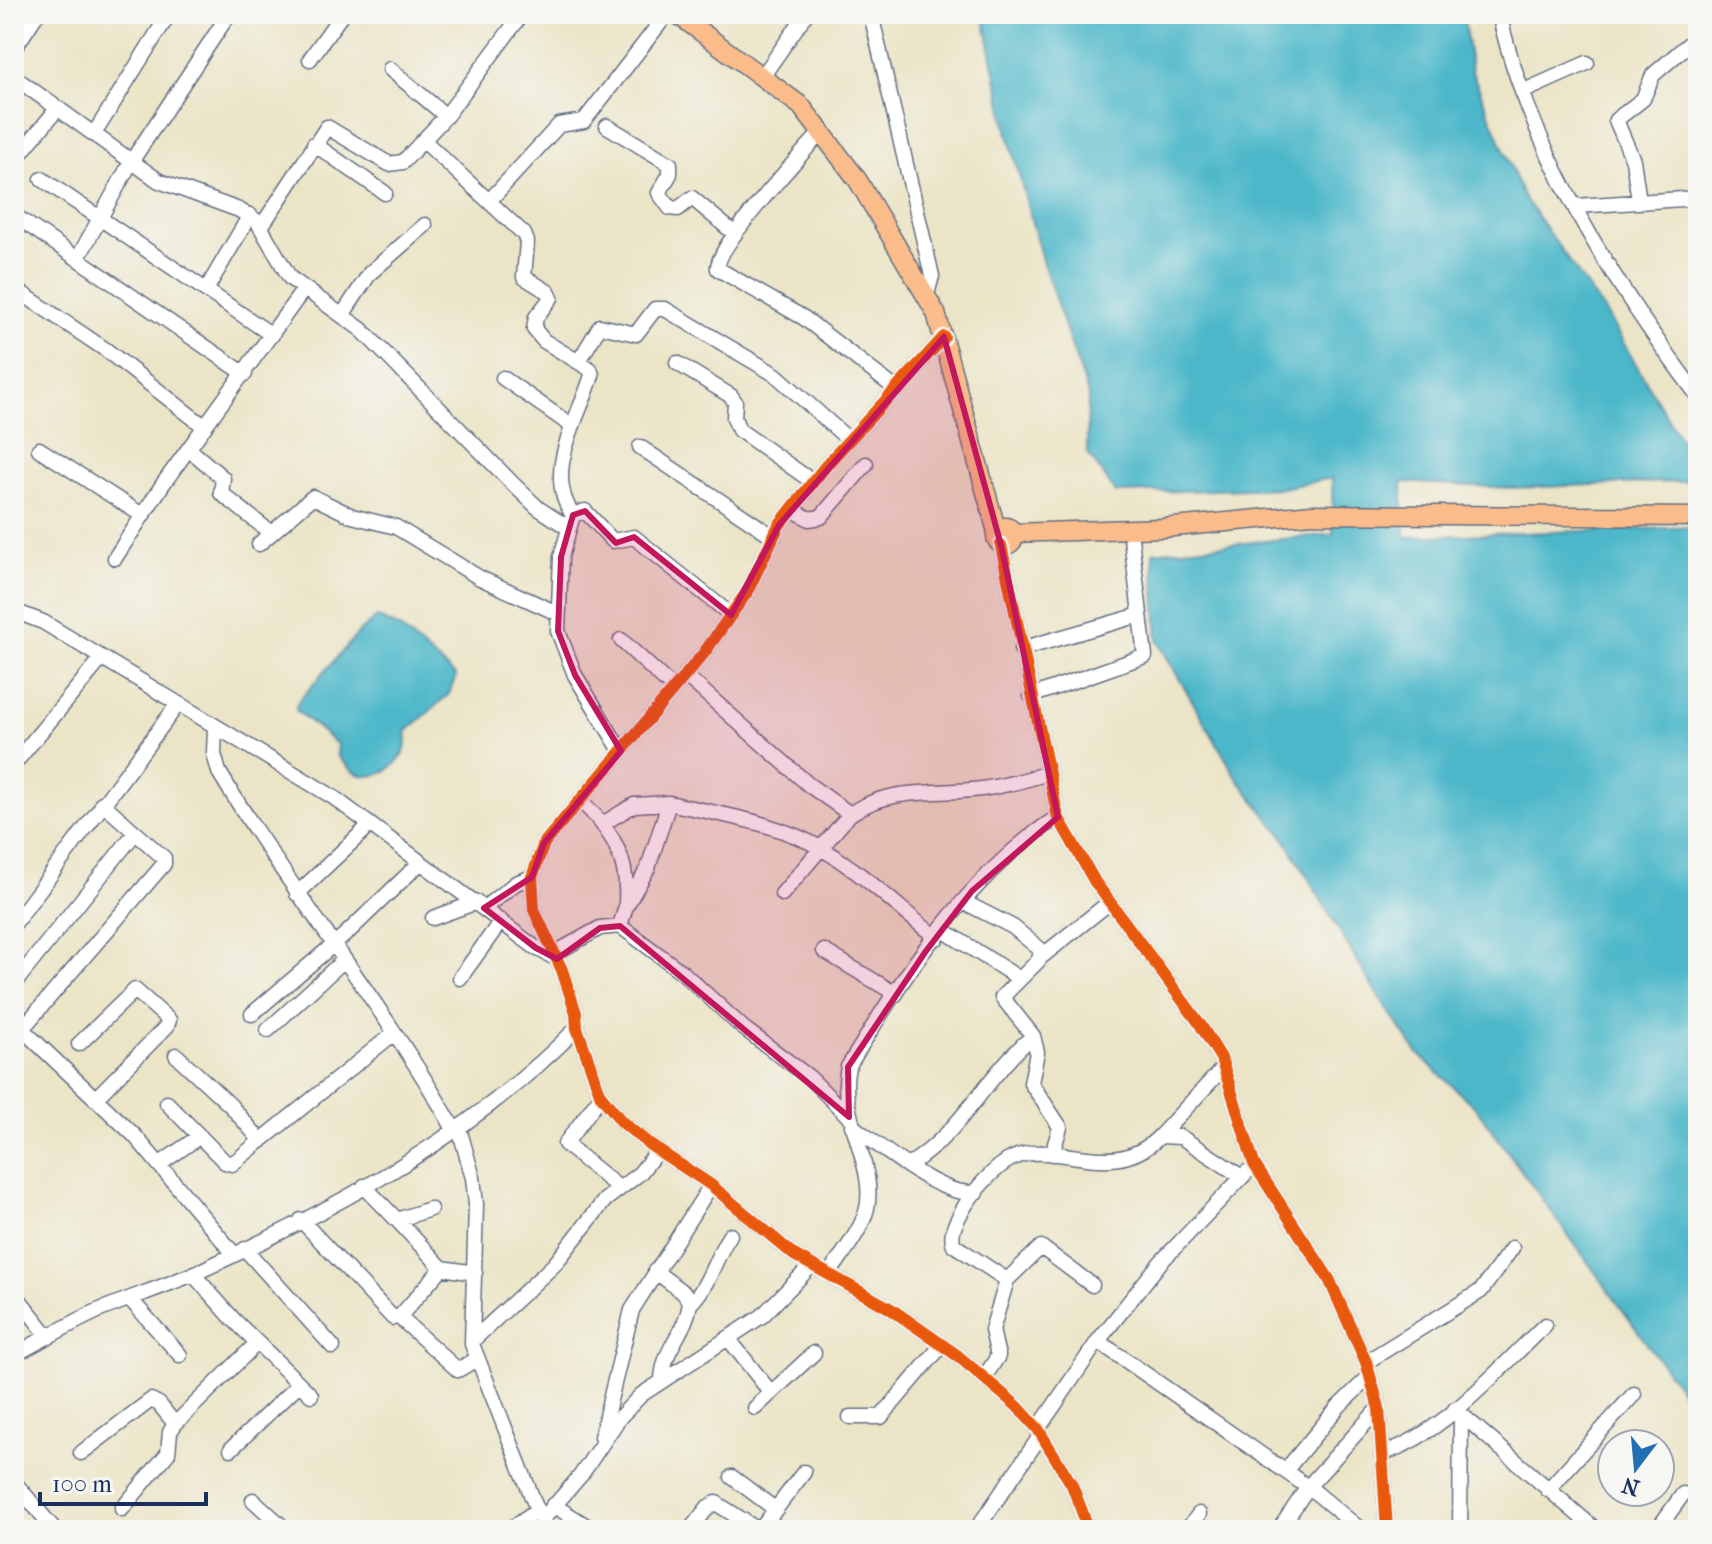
<svg xmlns="http://www.w3.org/2000/svg" width="1712" height="1544" font-family="'IM FELL French Canon',serif">
	<rect width="100%" height="100%" fill="#f6f6f2"/>
	<filter id="ink" filterUnits="userSpaceOnUse"><feTurbulence type="fractalNoise" baseFrequency=".0125" numOctaves="2"/><feDisplacementMap in="SourceGraphic" scale="16" xChannelSelector="R" yChannelSelector="G"/><feConvolveMatrix kernelMatrix="1 2 1 2 8 2 1 2 1" color-interpolation-filters="sRGB"/></filter>
	<filter id="wash" filterUnits="userSpaceOnUse"><feTurbulence type="fractalNoise" baseFrequency=".006" numOctaves="4" result="noise"/><feDisplacementMap in="SourceGraphic" scale="32" xChannelSelector="R" yChannelSelector="G"/><feGaussianBlur stdDeviation="1.8" result="paint"/><feColorMatrix in="noise" values="0 0 0 0 0 0 0 0 0 0 0 0 0 0 0 0 0 1.4 0 .05"/><feComposite in="paint" operator="in"/></filter>
	<g filter="url(#wash)">
		<rect width="100%" height="100%" fill="#ebe4c6"/>
		<path fill="#4cb7c9" stroke="#347394" stroke-width="2" d="M983,14H1463L1472,72L1523,196L1607,315L1698,470V481L1510,488L1402,482L1405,537L1698,527V1414L1476,1108L1418,1054L1372,986L1285,839L1238,780L1158,642L1153,552L1333,534L1332,478L1282,488L1116,493L1087,452L1088,394L1042,260L1008,134Z
			M377,617L401,629L456,676L449,694L406,732C413,756 380,785 356,773C349,770 342,761 337,755L338,745L296,710L297,703L362,629Z"/>
	</g>
	<g filter="url(#ink)">
		<g fill="none" stroke-linecap="round" stroke-linejoin="round">
			<g stroke="#646e82" stroke-width="17">
				<path id="minor" d="M871,14L932,276L927,294
					M1499,14C1531,152 1613,284 1698,396
					M14,49L37,14
					M310,59L342,14
					M390,69L446,116
					M14,77L159,181L239,210L257,221L290,278L362,330L511,482L538,508L567,527
					M762,77L806,14
					M1522,92L1587,63
					M607,126L670,164V174L659,193L670,208L678,209L692,198L735,234
					M823,130C805,151 714,247 718,269L804,318L896,389
					M94,134L169,14
					M424,141L524,234L527,242L524,277L548,292L551,298L536,317L534,329L544,341L590,369L592,375C579,419 542,472 573,515
					M314,144L385,193
					M14,161L58,108
					M42,179L272,335
					M490,200L559,125L584,121L667,14
					M1639,201L1633,160L1616,120L1643,99L1653,75L1698,36
					M1576,206L1698,198
					M14,215L245,374
					M261,227L327,127L389,164L403,162L446,116L522,14
					M78,258L131,162L229,14
					M14,288L106,350L205,427
					M206,290L250,215
					M343,314L370,273L425,225
					M944,337L828,463L779,525L747,592L704,653L544,843L532,877L534,910L562,970L576,1013L577,1028L601,1096L622,1122L650,1145L711,1185L794,1255L891,1309L958,1356L1017,1406L1038,1429L1072,1485L1089,1530
					M579,361L600,326L636,334L655,309H665L776,375L849,440
					M677,363L731,396L735,402L734,418L739,430L813,482
					M503,378L572,426
					M640,447L774,537
					M39,449L142,515
					M189,449L223,478L221,493L271,533
					M792,509L809,519L821,517L866,464
					M259,544L313,497L352,516L396,527L480,578L557,613
					M1001,545L1058,817L1095,882L1200,1024L1221,1058L1254,1164L1329,1279L1366,1362L1379,1408L1387,1530
					M115,558L163,484L304,289
					M14,611L43,622L333,797L536,948L557,959
					M621,640L673,688
					M1021,649L1140,615
					M685,675L809,785L850,814
					M1031,696L1145,656L1130,530
					M215,728L214,754L219,772C293,895 385,1006 455,1131
					M621,751L575,675L558,631L561,557L573,515L585,511L613,541L634,537L731,615
					M14,764L102,658
					M580,800C611,830 629,857 626,902
					M102,803L164,858V864L22,1029L135,1136L234,1254
					M604,823L634,805L669,803
					M297,894L370,825
					M782,894L850,814C890,786 936,795 982,789C1004,786 1026,780 1048,773
					M964,902L1013,927L1041,950L1039,960L1002,997L1033,1036L1037,1052L1031,1083L1060,1127L1052,1154
					M484,908L516,883L532,877
					M433,918L477,902
					M14,924L178,704
					M620,926L626,906L648,868L669,803C721,815 777,822 824,850C864,874 900,909 937,938
					M943,930L1020,979
					M824,951L896,994
					M555,953L600,928L620,926L682,972L742,1027L809,1077L849,1117
					M1041,957L1110,902
					M460,978L501,921
					M14,984L135,833
					M252,1014L347,933L421,862
					M268,1030L344,960
					M79,1044L135,990L169,1020L167,1026L95,1099
					M176,1055L230,1105L261,1141
					M601,1096L565,1144L619,1188
					M167,1103L225,1162L232,1164L393,1034
					M852,1126C881,1146 942,1199 976,1192
					M459,1128L473,1178L476,1204L472,1344L545,1530
					M1160,1136L1223,1068
					M160,1164L200,1136
					M909,1165C964,1130 986,1075 1033,1036
					M364,1186L397,1220L430,1209
					M301,1220L393,1318L401,1315L442,1268L475,1273
					M397,1220L442,1268
					M245,1249L333,1347
					M655,1271L685,1294L690,1304C685,1334 664,1347 662,1379
					M193,1274L233,1319L311,1395
					M829,1274C841,1256 858,1235 865,1215C881,1170 836,1116 848,1067C903,977 967,875 1058,817
					M1007,1280L1041,1247L1092,1285
					M14,1293L49,1337
					M130,1299L180,1355
					M690,1304C710,1285 715,1257 730,1235
					M399,1317L458,1370L477,1359
					M728,1338L771,1393
					M472,1341L554,1265L605,1200L640,1173L658,1150
					M1098,1341L1315,1492L1361,1530
					M14,1355C42,1340 71,1323 100,1310C134,1296 169,1285 202,1270C337,1208 472,1135 577,1028
					M1366,1362L1481,1291L1512,1248
					M984,1378L998,1356L992,1330L1007,1280L954,1245C949,1234 956,1222 962,1211C971,1194 995,1166 1013,1158C1055,1138 1113,1185 1160,1136L1181,1137L1242,1177
					M755,1408L814,1353
					M1455,1409L1596,1530
					M850,1417H881L942,1345
					M1038,1429L1098,1341L1160,1263L1247,1172
					M601,1437L632,1310L711,1185
					M231,1449L299,1384
					M81,1453L151,1400L159,1404L175,1424
					M1384,1453C1446,1432 1498,1369 1545,1325
					M1285,1471L1339,1406L1370,1376
					M732,1477L775,1509
					M14,1482L55,1530
					M1548,1490L1634,1394
					M253,1500L286,1530
					M553,1505L593,1530
					M122,1509L168,1453L170,1432L175,1424L257,1343
					M541,1521L581,1475L620,1417L641,1395L762,1316L812,1265
					M509,1530L537,1510
					M690,1530L708,1507L716,1503L758,1530
					M760,1530L804,1472
					M976,1530L1041,1435
					M1187,1530L1199,1514
					M1279,1530L1308,1487L1379,1408
					M1460,1530L1461,1414
					M1657,1530L1683,1494"/>
			</g>
			<g stroke="#646e82" stroke-width="21">
				<path id="major" d="M677,14L801,106L857,179L936,313L997,532
					M996 536a9 9 0 1 1 18 0a9 9 0 1 1-18 0Z
					M1013,533L1163,528L1312,514L1698,517"/>
			</g>
			<use href="#minor" stroke="#fff" stroke-width="14"/>
			<use href="#major" stroke="#fabc8b" stroke-width="18"/>
			<g stroke="#f6f6f2" stroke-width="17">
				<path id="cycleway" d="M944,337L828,463L779,525L747,592L704,653L544,843L532,877L534,910L562,970L576,1013L577,1028L601,1096L622,1122L650,1145L711,1185L794,1255L891,1309L958,1356L1017,1406L1038,1429L1072,1485L1089,1530
					M1001,545L1058,817L1095,882L1200,1024L1221,1058L1254,1164L1329,1279L1366,1362L1379,1408L1387,1530"/>
			</g>
			<use href="#cycleway" stroke="#e8590c" stroke-width="12"/>
		</g>
	</g>
	<path fill="#c2185b" fill-opacity="0.2" stroke="#c2185b" stroke-width="6" stroke-linejoin="round" d="M944,337L1001,545L1058,817L972,891L926,951L848,1067L849,1117L620,926L600,928L557,959L536,948L484,908L532,877L544,843L621,751L575,675L558,631L561,557L573,515L585,511L616,543L634,537L731,615L779,525Z"/>
	<rect width="1712" height="1544" fill="none" stroke="#f6f6f2" stroke-width="48"/>
	<g transform="translate(1636 1468) rotate(196)"><circle r="38" fill="#f6f6f2" stroke="#9ea6b7" stroke-width="2"/>
	<path d="M0-6L14 30L0 20L-14 30Z" fill="#1f6fb2"/>
	<text y="-12" font-size="22" font-weight="bold" text-anchor="middle" fill="#1b2f5e">N</text>
	</g>
	<path d="M40 1492v12h166v-12" fill="none" stroke="#1b2f5e" stroke-width="4"/>
	<text x="52" y="1492" font-size="24" fill="#1b2f5e" stroke="#f6f6f2" stroke-width="6" paint-order="stroke">100 m</text>
</svg>
